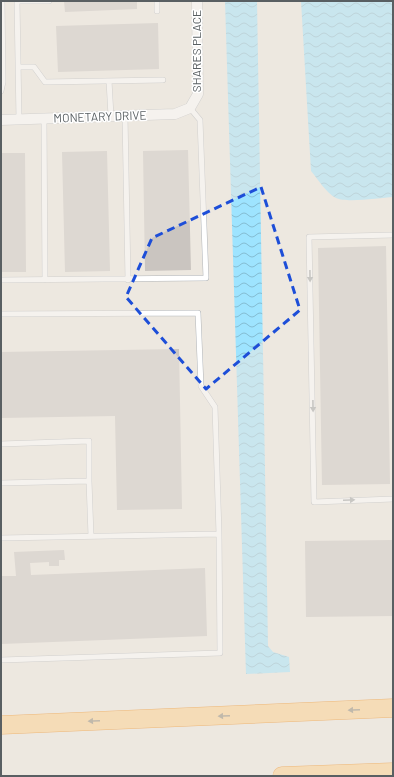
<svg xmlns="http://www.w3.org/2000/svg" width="394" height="777" font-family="Barlow,sans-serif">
	<defs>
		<pattern id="water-waves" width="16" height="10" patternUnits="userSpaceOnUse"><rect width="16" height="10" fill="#9ee4ff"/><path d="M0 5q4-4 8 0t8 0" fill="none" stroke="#84bcd2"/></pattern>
	</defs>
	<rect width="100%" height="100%" fill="#ede8e0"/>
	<path fill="url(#water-waves)" d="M225,1H257L268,646L273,652L289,657L290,672L246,674Z
		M301,1H393V197C381,198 346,203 336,198C326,193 318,179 311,171Z"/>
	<path fill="#cac5c0" d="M64,1H137V9L65,12Z
		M158,23L159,69L58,72L56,26Z
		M188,150L191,270L145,271L143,151Z
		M107,151L110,271L65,272L62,152Z
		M1,153H25L26,272H1Z
		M386,246L390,484L322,485L318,248Z
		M179,349L182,509L117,510L115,416L1,418V352Z
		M393,540V616L306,617L305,541Z
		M64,550L65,560H59V566H49V562L30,563L31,575L205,568L207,636L1,644V576H16L14,552Z"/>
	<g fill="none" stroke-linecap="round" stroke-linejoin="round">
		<g stroke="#b1b5b9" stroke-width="6">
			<path id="lane" d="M17,1L19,120
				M17,1H49
				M157,1V11
				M18,67H34L45,82L163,80
				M109,81L111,116
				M1,91L3,82L2,1
				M125,116L128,280
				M44,119L45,280
				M393,235L309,237L314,502L393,499
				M1,280L206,278L200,120L190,108
				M1,314L198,313L201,386L215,407L219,534
				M1,444L89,441V481
				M1,483L89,481L91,536
				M1,538L219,534L220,653L1,660"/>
		</g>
		<g stroke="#b1b5b9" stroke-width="11">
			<path id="street" d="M1,120L175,114L190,108L198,94L197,1"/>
		</g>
		<g stroke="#ed7f00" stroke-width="19">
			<path id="highway" d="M1,725L393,708
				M282,776L393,772"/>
		</g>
		<use href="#lane" stroke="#fff" stroke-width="5"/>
		<use href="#street" stroke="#fff" stroke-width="10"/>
		<use href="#highway" stroke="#ffce85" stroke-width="18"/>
	</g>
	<defs><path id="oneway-solid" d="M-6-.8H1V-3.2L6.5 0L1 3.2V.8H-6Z"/></defs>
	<g fill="#9b9fa1">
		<use href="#oneway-solid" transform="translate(310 276) rotate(89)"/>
		<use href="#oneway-solid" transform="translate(313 406) rotate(89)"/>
		<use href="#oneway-solid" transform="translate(349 500) rotate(-2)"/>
	</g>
	<g fill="#8b806c">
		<use href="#oneway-solid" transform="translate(354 710) rotate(177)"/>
		<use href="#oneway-solid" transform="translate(224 716) rotate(177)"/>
		<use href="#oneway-solid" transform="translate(94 721) rotate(177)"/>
	</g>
	<path d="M0 0H394V777H0ZM261,187L300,310L206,389L126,297L152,238Z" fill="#ede8e0" fill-opacity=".55" fill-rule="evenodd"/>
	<path fill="none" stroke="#1d4ed8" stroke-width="3" stroke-dasharray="8 5" stroke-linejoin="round" d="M261,187L300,310L206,389L126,297L152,238Z"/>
	<g text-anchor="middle" stroke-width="3" stroke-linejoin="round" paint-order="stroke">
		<g font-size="12" fill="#595f62" stroke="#fff">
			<text transform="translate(197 51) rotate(-90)" y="4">SHARES PLACE</text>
			<text transform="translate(100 117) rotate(-2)" y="4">MONETARY DRIVE</text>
		</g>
	</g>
	<rect width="394" height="777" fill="none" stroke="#595f62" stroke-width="4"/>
</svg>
